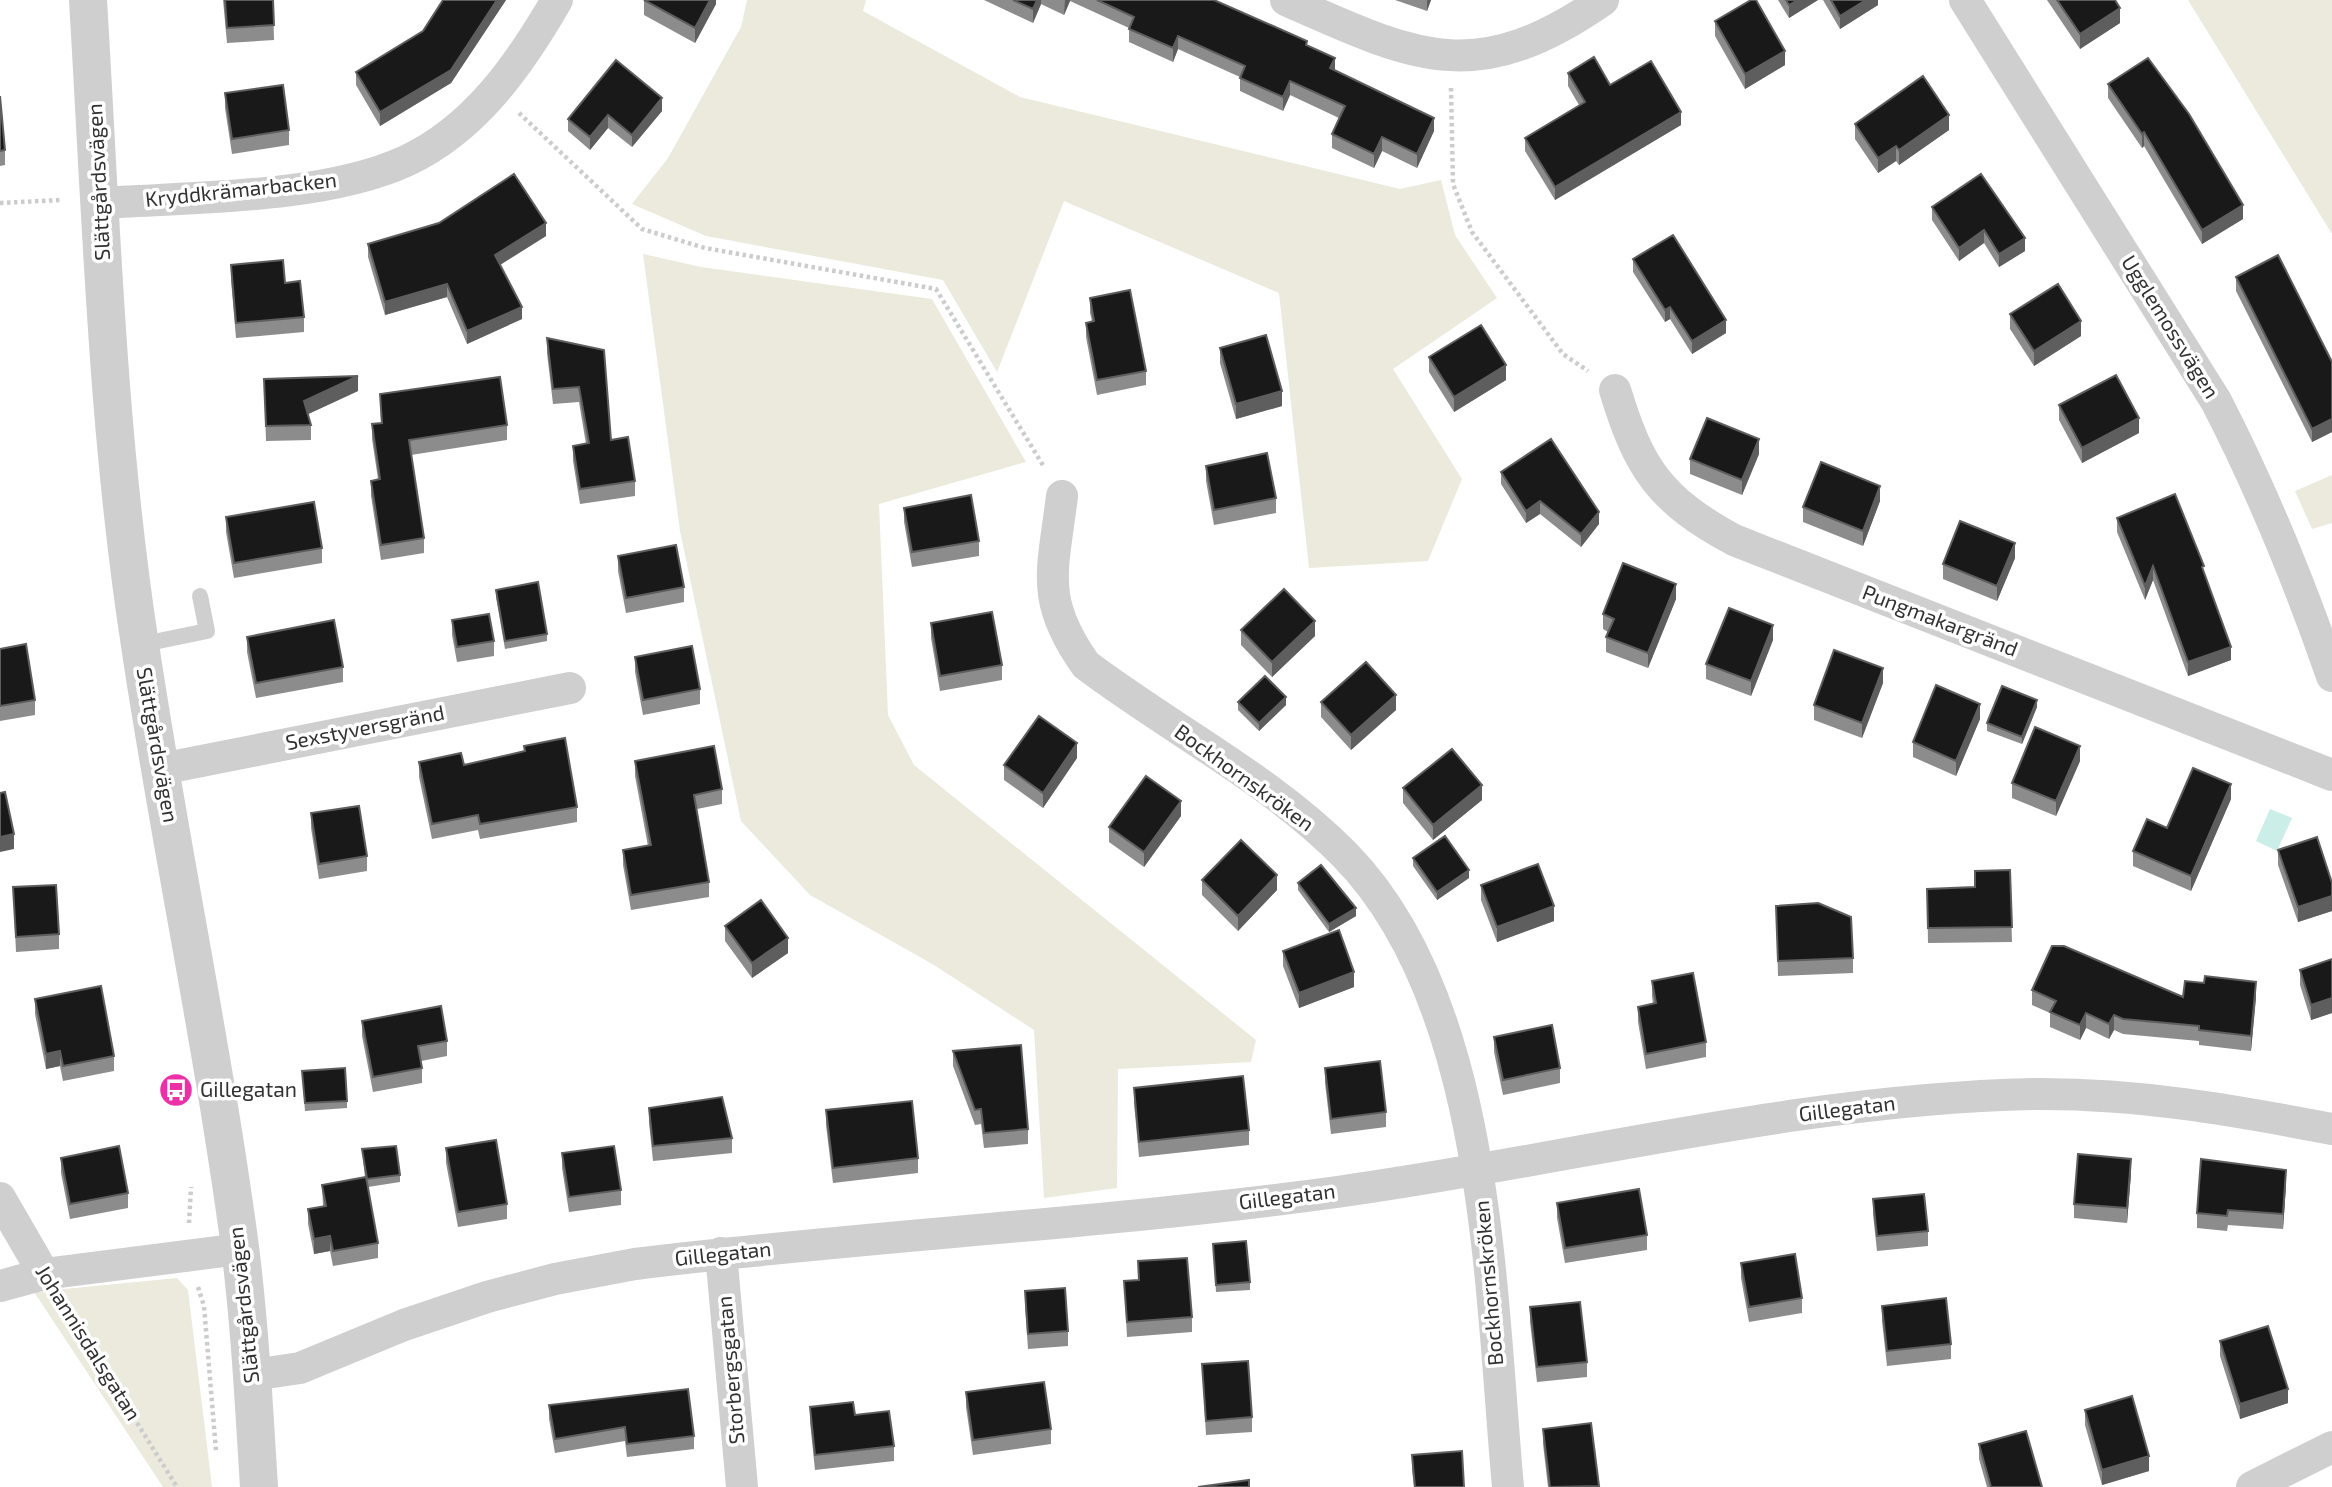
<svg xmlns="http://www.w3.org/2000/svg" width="2332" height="1487" font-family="'Exo 2',sans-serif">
	<rect width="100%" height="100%" fill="#fff"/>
	<path fill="#ebeadd" d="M747,0H866L863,11L1020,97L1400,189L1441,180L1455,235L1497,298L1393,369L1462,479L1428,561L1309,568L1279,293L1064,201L997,372L943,280L706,236L632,204L668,158L741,27Z
		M2188,0H2332V234Z
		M643,254L701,267L932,299L1026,462L879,504L888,715L914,765L1256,1040L1251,1062L1118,1069L1117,1188L1044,1198L1034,1030L934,965L810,895L741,821L680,531Z
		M2332,475V523L2312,529L2295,491Z
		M177,1278L188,1290L212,1487H163L34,1292Z"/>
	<path fill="#cceee8" d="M2270,809L2292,818L2277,851L2256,841Z"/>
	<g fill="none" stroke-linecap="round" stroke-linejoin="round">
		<path stroke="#ccc" stroke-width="4.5" stroke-dasharray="3.5 3.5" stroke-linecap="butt" d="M1451,88L1453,184L1472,232L1563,354L1588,371
			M519,113L642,229L705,248L936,289L1044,467
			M0,203L61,200
			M189,1223L191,1187
			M198,1287L204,1306L216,1451
			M63,1304L177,1487"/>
		<path stroke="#cfcfcf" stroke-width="16" d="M139,645L207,631L200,596"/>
		<path stroke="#cfcfcf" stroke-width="32" d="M1286,0C1415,57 1475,89 1603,0
			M1965,0L2216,401C2262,490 2299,581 2332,676
			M100,203C192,197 323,199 406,161C475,129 520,64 557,0
			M1615,390C1639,469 1660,500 1734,540L2332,775
			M1062,496C1053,571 1039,599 1086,665C1171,729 1270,779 1345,855C1490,1003 1490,1292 1508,1487
			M161,769L570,688
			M0,1198L44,1274
			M721,1253L742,1487
			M0,1286L44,1274L240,1249
			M253,1375L300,1368L404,1325L487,1297L555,1279L635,1264C869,1235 1104,1224 1337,1192C1569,1160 1799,1099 2034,1094C2136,1093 2233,1110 2332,1129
			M2252,1487L2332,1447"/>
		<path stroke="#cfcfcf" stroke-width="38" d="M88,0C101,215 107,432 140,645C170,846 213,1045 240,1247C250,1327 254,1407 259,1487"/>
	</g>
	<path fill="#8c8c8c" d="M223,0H273L274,40L227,43Z
		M443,0H506L451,83L380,126L356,85V72L423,31Z
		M644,0H716V4L695,43L644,15Z
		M984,0H1214L1307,46L1335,70L1434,131L1417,168L1382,151L1374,168L1332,148V134L1339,118L1290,95L1283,111L1240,91V77L1178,49L1173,62L1129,42V28L1070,1L1064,15L1041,4L1033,23Z
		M1395,0H1431L1427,11Z
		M1778,0H1818L1789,18Z
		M1823,0H1878V5L1840,29Z
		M2047,0H2115L2120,23L2080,49Z
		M1715,21L1785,65L1745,89L1715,36Z
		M1568,73L1610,85L1681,125L1555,200L1525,151V138L1579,105L1568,86Z
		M2108,84L2243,219L2202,244L2144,146L2142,148L2108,98Z
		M225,93L289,130V145L232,154L225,108Z
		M0,96L5,150V165L0,166Z
		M662,111L632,147L608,128L590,150L568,131V119Z
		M1855,124L1949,130L1899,165L1896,161L1878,173L1855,139Z
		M1932,207L2025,238V251L1999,267L1984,243L1959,261L1932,220Z
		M546,236L500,265L522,319L467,344L447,297L385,315L368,257V244Z
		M1633,259L1726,333L1692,354L1670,319L1665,322L1633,272Z
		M231,265L285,283L304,317V332L236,338L231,280Z
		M2236,277L2332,362V432L2312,442L2236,291Z
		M1090,298L1146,371V385L1097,395L1086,337V323L1092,321L1090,313Z
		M2010,314L2081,336L2034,366L2010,329Z
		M547,338L604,350L611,440L635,481V496L580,504L573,461V446L586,444L579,402L553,404L547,353Z
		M1220,348L1282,406L1236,419L1220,363Z
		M1429,357L1506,380L1454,412L1429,372Z
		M264,379L358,391L308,414L311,425V440L266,441Z
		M380,394L507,425V440L411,455L424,538V553L381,560L371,496V481L378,479L372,439V424L381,423Z
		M2059,405L2139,433L2082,463L2059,420Z
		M1759,454L1742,495L1690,474V459Z
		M1206,466L1276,498V513L1214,525L1206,481Z
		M1501,472L1599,524L1581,547L1540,514L1526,523L1501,484Z
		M1880,501L1863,546L1803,522V507Z
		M904,508L979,541V556L912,567L904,522Z
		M226,517L322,548V563L234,578L226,532Z
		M2117,518L2204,575L2231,660L2188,676L2153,580L2145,600L2117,532Z
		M618,556L684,587V602L626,613L618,571Z
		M2015,558L1997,601L1943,579V564Z
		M496,590L547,634V641L505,649L496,597Z
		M1676,599L1648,668L1606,652V637L1608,632L1603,629V614Z
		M452,620L494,641V656L457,662L452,635Z
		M931,623L1002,665V680L940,691L931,638Z
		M1241,630L1315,636L1272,677L1241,645Z
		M247,637L343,667V682L256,698L247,652Z
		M1773,640L1751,696L1706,679V664Z
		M0,649L35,700V715L0,721Z
		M635,657L700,689V704L643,715L635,672Z
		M1883,683L1862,738L1814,720V705Z
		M1238,702L1286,705L1259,731L1238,710Z
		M1321,702L1396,710L1351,750L1321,717Z
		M2037,707L2022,744L1987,731V723Z
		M1980,719L1956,776L1913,757V742Z
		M524,746L577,807V822L480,839L478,830L432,839L419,777V762L464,765L524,751Z
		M1077,758L1043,808L1004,780V765Z
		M635,761L722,789V804L697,809L709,882V897L631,910L623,865V850L648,846L635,776Z
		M2080,761L2056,816L2012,798V783Z
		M1403,788L1482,800L1433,840L1403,803Z
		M2231,799L2191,891L2133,866V851L2167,828Z
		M311,813L367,856V871L319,879L311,828Z
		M1181,816L1144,867L1109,842V827Z
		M2278,850L2332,883V911L2298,922L2278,865Z
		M1413,858L1469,878L1437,900L1413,866Z
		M2010,870L2012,942L1928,943L1927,889L1975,887V871Z
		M1202,880L1277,890L1238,931L1202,895Z
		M1298,883L1356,916L1329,932L1298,890Z
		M1481,885L1554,921L1497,942L1481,900Z
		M13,887L59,934V949L16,952Z
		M1776,906L1853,958V973L1778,976Z
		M725,926L788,953L752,978L725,941Z
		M1283,951L1354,987L1299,1008L1283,966Z
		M2332,959V1013L2311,1020L2300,985V970Z
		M1652,981L1706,1042V1057L1646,1069L1638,1022V1007L1653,1004L1652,996Z
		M2032,990L2183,997H2256L2251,1051L2199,1045V1041L2123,1034L2114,1030L2109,1039L2086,1028L2080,1040L2050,1027V1013L2032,1005Z
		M35,999L114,1056V1071L63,1081L60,1066L46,1069L35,1014Z
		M362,1021L447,1041V1056L421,1061L422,1068V1083L373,1092L362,1036Z
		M1494,1037L1560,1068V1083L1503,1095L1494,1052Z
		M953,1051L1028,1129V1144L984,1148L981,1124L975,1125L953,1066Z
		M1325,1068L1386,1112V1127L1331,1134L1325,1083Z
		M302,1071L347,1101V1108L305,1111Z
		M1134,1088L1249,1130V1145L1139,1157L1134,1103Z
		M649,1108L732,1138V1153L653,1161L649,1123Z
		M826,1110L918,1158V1173L833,1183L826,1125Z
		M446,1148L507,1204V1219L458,1227L446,1163Z
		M362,1149L400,1175V1182L368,1187L378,1243V1258L333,1266L330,1251L314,1254L308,1224V1209L323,1206L322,1185L365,1178Z
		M562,1153L621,1190V1205L569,1212L562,1168Z
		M61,1158L128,1193V1208L70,1219L61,1173Z
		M2131,1174L2127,1223L2074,1218V1204Z
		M2286,1185L2283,1229L2228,1225L2227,1231L2197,1228V1213Z
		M1873,1199L1928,1231V1246L1877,1251L1873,1214Z
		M1557,1203L1647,1235V1250L1565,1263L1557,1218Z
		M1213,1244L1250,1282V1290L1216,1292Z
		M1138,1261L1192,1317V1332L1127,1337L1124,1281L1138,1280Z
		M1741,1263L1802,1298V1313L1749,1322L1741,1278Z
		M1025,1291L1068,1331V1346L1028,1349L1025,1306Z
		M1882,1306L1951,1344V1359L1887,1366L1882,1321Z
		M1530,1307L1587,1362V1377L1537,1382L1530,1322Z
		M2220,1341L2288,1403L2240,1419L2220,1356Z
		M1202,1364L1252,1417V1432L1206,1435Z
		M966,1392L1051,1429V1444L973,1455L966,1407Z
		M549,1405L694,1436V1449L627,1457L625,1441L555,1453L549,1419Z
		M810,1407L855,1415L894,1446V1461L815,1470L810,1422Z
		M2085,1410L2149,1471L2102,1485L2085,1425Z
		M1591,1423L1599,1487H1548L1543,1444V1429Z
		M1979,1444L2042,1487H1987L1979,1459Z
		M1412,1455L1464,1487H1414L1412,1470Z"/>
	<path fill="#5e5e5e" d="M497,0H506L451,83L380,126V112Z
		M710,0H716V4L695,43V28Z
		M1037,0H1041V4L1033,23V9Z
		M1065,0H1070V1L1064,15Z
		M1427,0H1431L1427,11Z
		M1798,0H1818L1789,18V5Z
		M1866,0H1878V5L1840,29V16Z
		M2120,8V23L2080,49V34Z
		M1178,36V49L1173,62V48Z
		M1785,51V65L1745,89V74Z
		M1335,58V72L1330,68Z
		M1290,81V95L1283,111V97Z
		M662,98V111L632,147V135Z
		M1681,112V125L1555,200V187Z
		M608,115V128L590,150V137Z
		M1949,115V130L1899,165V150Z
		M1434,118V131L1417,168V154Z
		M2144,132V146L2142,148V134Z
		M1382,137V151L1374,168V154Z
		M1896,146V161L1878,173V158Z
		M2243,205V219L2202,244V230Z
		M546,223V236L495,268V255Z
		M1984,230V243L1959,261V248Z
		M2025,238V251L1999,267V254Z
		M447,284V297L385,315V302Z
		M522,307V319L467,344V331Z
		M1670,307V319L1665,322V310Z
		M1726,320V333L1692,354V341Z
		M2081,321V336L2034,366V351Z
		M1506,365V380L1454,412V397Z
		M358,376V391L304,416V401Z
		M1282,391V406L1236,419V404Z
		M2139,418V433L2082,463V448Z
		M2332,419V432L2312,442V429Z
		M1759,439V454L1742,495V480Z
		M1880,486V501L1863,546V531Z
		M1540,501V514L1526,523V511Z
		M1599,512V524L1581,547V534Z
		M2015,543V558L1997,601V586Z
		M2153,566V580L2145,600V586Z
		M1676,584V599L1648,668V653Z
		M1315,621V636L1272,677V662Z
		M1773,625V640L1751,696V681Z
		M2231,647V660L2188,676V662Z
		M1883,668V683L1862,738V723Z
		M1396,695V710L1351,750V735Z
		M1286,697V705L1259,731V723Z
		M2037,700V707L2022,744V737Z
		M1980,704V719L1956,776V761Z
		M1077,743V758L1043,808V793Z
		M2080,746V761L2056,816V801Z
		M2231,784V799L2191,891V876Z
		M1482,785V800L1433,840V825Z
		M1181,801V816L1144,867V852Z
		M14,834V849L0,852V837Z
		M1469,870V878L1437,900V892Z
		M1277,875V890L1238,931V916Z
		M2332,896V911L2298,922V907Z
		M1554,906V921L1497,942V927Z
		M1356,908V916L1329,932V924Z
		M788,938V953L752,978V963Z
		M1354,972V987L1299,1008V993Z
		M2256,982V997L2251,1051V1036Z
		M2332,998V1013L2311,1020V1005Z
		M2086,1013V1028L2080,1040V1025Z
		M2114,1015V1030L2109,1039V1024Z
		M60,1051V1066L46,1069V1054Z
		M2131,1159V1174L2127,1223V1208Z
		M2286,1170V1185L2283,1229V1214Z
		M330,1236V1251L314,1254V1239Z
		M2288,1389V1403L2240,1419V1404Z
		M2149,1456V1471L2102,1485V1470Z"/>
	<path fill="#191919" stroke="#5e5e5e" stroke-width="2" d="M225,0H273L274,25L227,28Z
		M443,0H497L451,70L380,112L356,72L423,31Z
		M644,0H710L695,28Z
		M1013,0H1037L1033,9Z
		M1097,0H1214L1307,41L1306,45L1335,58L1330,68L1434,118L1417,154L1382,137L1374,154L1332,134L1345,106L1290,81L1283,97L1240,78L1245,66L1178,36L1173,48L1129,29L1134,17Z
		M1751,0H1756L1785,51L1745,74L1715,21Z
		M1786,0H1798L1789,5Z
		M1831,0H1866L1840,16Z
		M2057,0H2115L2120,8L2080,34Z
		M1594,57L1610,85L1651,61L1681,112L1555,187L1525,138L1585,102L1568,73Z
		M2148,58L2189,114L2243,205L2202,230L2144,132L2142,134L2108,84Z
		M616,60L662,98L632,135L608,115L590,137L568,119Z
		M1923,76L1949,115L1899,150L1896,146L1878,158L1855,124Z
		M283,85L289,130L232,139L225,93Z
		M0,96L5,150L0,151Z
		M514,174L546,223L495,255L522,307L467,331L447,284L385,302L368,244L439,223Z
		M1981,174L2025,238L1999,254L1984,230L1959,248L1932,207Z
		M1673,235L1726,320L1692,341L1670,307L1665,310L1633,259Z
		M2278,255L2332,362V419L2312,429L2236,277Z
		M283,260L285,283L300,281L304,317L236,323L231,265Z
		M2058,284L2081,321L2034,351L2010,314Z
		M1130,290L1146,371L1097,380L1086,323L1094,321L1090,298Z
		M1481,325L1506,365L1454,397L1429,357Z
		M1266,335L1282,391L1236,404L1220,348Z
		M547,338L604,350L611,440L628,437L635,481L580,489L573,446L589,443L579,387L553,389Z
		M2116,375L2139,418L2082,448L2059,405Z
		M358,376L304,401L311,425L266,426L264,379Z
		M500,377L507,425L409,440L424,538L381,545L371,481L380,479L372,424L382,423L380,394Z
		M1707,418L1759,439L1742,480L1690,459Z
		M1551,439L1599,512L1581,534L1540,501L1526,511L1501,472Z
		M1267,453L1276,498L1214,510L1206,466Z
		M1821,462L1880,486L1863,531L1803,507Z
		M2175,494L2204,566L2202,567L2231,647L2188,662L2153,566L2145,586L2117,518Z
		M971,495L979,541L912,552L904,508Z
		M314,502L322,548L234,563L226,517Z
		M1960,521L2015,543L1997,586L1943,564Z
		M676,545L684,587L626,598L618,556Z
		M1623,563L1676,584L1648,653L1606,637L1614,619L1603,614Z
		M538,582L547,634L505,641L496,590Z
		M1284,589L1315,621L1272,662L1241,630Z
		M1729,608L1773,625L1751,681L1706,664Z
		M992,612L1002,665L940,676L931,623Z
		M489,614L494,641L457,647L452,620Z
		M334,620L343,667L256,683L247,637Z
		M26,644L35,700L0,706V649Z
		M692,646L700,689L643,700L635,657Z
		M1834,650L1883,668L1862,723L1814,705Z
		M1366,662L1396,695L1351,735L1321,702Z
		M1265,676L1286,697L1259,723L1238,702Z
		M1936,685L1980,704L1956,761L1913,742Z
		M2002,686L2037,700L2022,737L1987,723Z
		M1039,716L1077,743L1043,793L1004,765Z
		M2035,727L2080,746L2056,801L2012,783Z
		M565,738L577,807L480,824L478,815L432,824L419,762L461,753L464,765L525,751L524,746Z
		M714,746L722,789L694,795L709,882L631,895L623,850L651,845L635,761Z
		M1452,749L1482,785L1433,825L1403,788Z
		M2193,768L2231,784L2191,876L2133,851L2147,819L2167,828Z
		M1146,776L1181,801L1144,852L1109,827Z
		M5,792L14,834L0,837V793Z
		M359,806L367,856L319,864L311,813Z
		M1445,836L1469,870L1437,892L1413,858Z
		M2317,837L2332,883V896L2298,907L2278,850Z
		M1241,840L1277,875L1238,916L1202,880Z
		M1538,864L1554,906L1497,927L1481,885Z
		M1321,865L1356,908L1329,924L1298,883Z
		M2010,870L2012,927L1928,928L1927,889L1975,887V871Z
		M56,885L59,934L16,937L13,887Z
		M761,900L788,938L752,963L725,926Z
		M1818,903L1851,917L1853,958L1778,961L1776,906Z
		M1339,930L1354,972L1299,993L1283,951Z
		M2052,946H2064L2183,997L2185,981L2204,983L2205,976L2256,982L2251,1036L2199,1030V1026L2123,1019L2114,1015L2109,1024L2086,1013L2080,1025L2050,1012L2056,1001L2032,990Z
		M2332,959V998L2311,1005L2300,970Z
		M1693,973L1706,1042L1646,1054L1638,1007L1656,1003L1652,981Z
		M101,986L114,1056L63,1066L60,1051L46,1054L35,999Z
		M441,1006L447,1041L418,1046L422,1068L373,1077L362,1021Z
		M1552,1025L1560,1068L1503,1080L1494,1037Z
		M1021,1045L1028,1129L984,1133L981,1109L975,1110L953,1051Z
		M1380,1061L1386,1112L1331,1119L1325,1068Z
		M345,1068L347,1101L305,1103L302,1071Z
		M1243,1076L1249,1130L1139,1142L1134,1088Z
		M722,1097L732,1138L653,1146L649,1108Z
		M912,1101L918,1158L833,1168L826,1110Z
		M496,1140L507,1204L458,1212L446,1148Z
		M119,1146L128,1193L70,1204L61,1158Z
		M396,1146L400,1175L367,1179L362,1149Z
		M614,1146L621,1190L569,1197L562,1153Z
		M2078,1154L2131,1159L2127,1208L2074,1204Z
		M2201,1159L2286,1170L2283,1214L2228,1210L2227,1216L2197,1213Z
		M366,1177L378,1243L333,1251L330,1236L314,1239L308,1209L326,1206L322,1185Z
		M1639,1189L1647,1235L1565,1248L1557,1203Z
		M1924,1194L1928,1231L1877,1236L1873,1199Z
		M1246,1241L1250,1282L1216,1285L1213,1244Z
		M1795,1254L1802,1298L1749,1307L1741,1263Z
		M1187,1258L1192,1317L1127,1322L1124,1281L1139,1280L1138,1261Z
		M1065,1288L1068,1331L1028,1334L1025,1291Z
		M1946,1298L1951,1344L1887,1351L1882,1306Z
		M1580,1302L1587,1362L1537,1367L1530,1307Z
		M2268,1326L2288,1389L2240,1404L2220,1341Z
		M1248,1361L1252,1417L1206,1421L1202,1364Z
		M1044,1382L1051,1429L973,1440L966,1392Z
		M688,1389L694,1436L627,1444L625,1427L555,1439L549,1405Z
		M2132,1396L2149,1456L2102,1470L2085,1410Z
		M853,1402L855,1415L889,1411L894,1446L815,1455L810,1407Z
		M1591,1423L1599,1486L1550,1487L1543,1429Z
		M2026,1431L2042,1487H1991L1979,1444Z
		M1462,1451L1464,1487H1415L1412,1455Z
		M1249,1480V1487H1198Z"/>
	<defs>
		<g id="bus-disc" transform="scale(1.75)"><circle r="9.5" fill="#ec30a8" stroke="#fff"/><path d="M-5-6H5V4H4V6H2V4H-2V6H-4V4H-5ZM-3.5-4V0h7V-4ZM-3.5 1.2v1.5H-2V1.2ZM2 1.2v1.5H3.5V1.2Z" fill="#fff"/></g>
	</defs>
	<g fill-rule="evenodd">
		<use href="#bus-disc" x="176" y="1090"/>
	</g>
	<g text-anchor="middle" stroke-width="7" stroke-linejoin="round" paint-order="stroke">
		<g font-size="21" fill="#323232" stroke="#fff">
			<text transform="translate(99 182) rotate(-93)" y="7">Slättgårdsvägen</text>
			<text transform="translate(241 190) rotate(-6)" y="7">Kryddkrämarbacken</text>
			<text transform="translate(2170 327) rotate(58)" y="7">Ugglemossvägen</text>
			<text transform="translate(1940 621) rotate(21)" y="7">Pungmakargränd</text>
			<text transform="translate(365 728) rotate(-11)" y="7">Sexstyversgränd</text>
			<text transform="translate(157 745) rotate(80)" y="7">Slättgårdsvägen</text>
			<text transform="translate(1244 778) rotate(36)" y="7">Bockhornskröken</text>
			<text transform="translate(1847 1109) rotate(-7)" y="7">Gillegatan</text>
			<text transform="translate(1287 1197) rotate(-7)" y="7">Gillegatan</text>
			<text transform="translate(723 1254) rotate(-6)" y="7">Gillegatan</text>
			<text transform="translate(1489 1283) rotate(-95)" y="7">Bockhornskröken</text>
			<text transform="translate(244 1305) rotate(-96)" y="7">Slättgårdsvägen</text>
			<text transform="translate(88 1343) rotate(58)" y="7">Johannisdalsgatan</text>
			<text transform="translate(731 1370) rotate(-95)" y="7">Storbergsgatan</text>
		</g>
		<g font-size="21" fill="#323232" stroke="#fff" text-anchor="start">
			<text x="200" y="1097">Gillegatan</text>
		</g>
	</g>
</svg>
